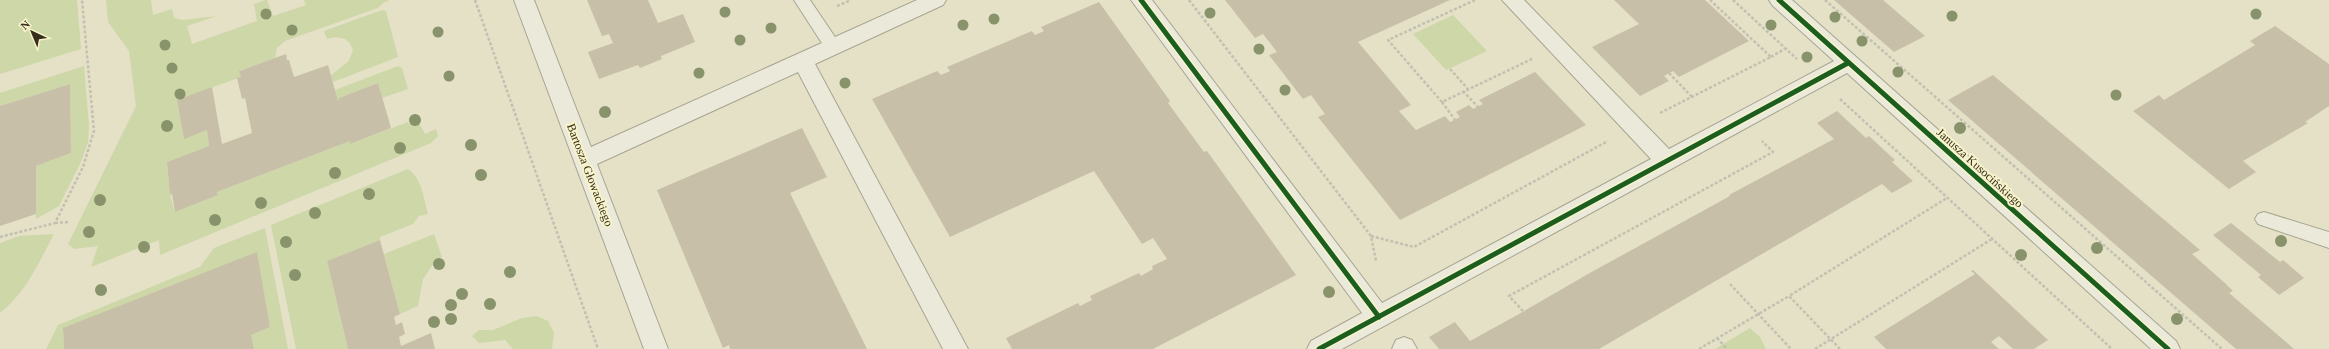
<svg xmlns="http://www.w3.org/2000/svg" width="2329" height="349" font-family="'Times New Roman',serif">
	<rect width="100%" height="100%" fill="#e4e1c7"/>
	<path fill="#cdd7a8" d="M0,0H77L81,49L0,74Z
		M106,0H151L153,15L172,9L174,18L183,20L217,16L187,26L192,44L257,21L254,4L265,0H267L273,16L306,5L304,0H390L383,3L378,8L285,41L277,48L275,58L240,70L241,77L177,100L184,138L207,130L209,146L167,162L170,195L175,212L218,195L217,192L350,141V144L408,122L410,124L419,123L425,134L436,129L438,136L431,143L160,255L159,240L91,267L98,246L74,249L68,244L136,106L129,51L108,22Z
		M382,10L386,11L398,57L333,82L331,75L348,62L353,51C350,37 339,36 327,39L324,31Z
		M1453,15L1487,51L1446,70L1413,34Z
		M84,66L89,126L88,143L80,164L59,206L36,219V166L71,153L70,84L0,106V93Z
		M398,66L402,68L408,89L382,98L378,83L339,98L338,101L335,90Z
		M408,169C422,178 424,199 428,214L419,216L413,224L380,237V240L327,261L348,349H296L271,225Z
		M265,228L288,349H254L251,335L270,327L257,254L63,330L64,349H46L58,325L200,267L214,248Z
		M54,234C38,264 27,291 0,313V243L19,236Z
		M434,234L442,257L434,263L423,279L418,306L400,314L384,254Z
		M537,316L548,321L554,333L552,349H513L505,340L479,343L472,336L479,330H493L522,318Z
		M1750,328L1760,337L1766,349H1715Z"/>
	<path fill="#c8bfa8" d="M587,0H648L658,23L683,14L695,42L661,56L662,59L640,68L638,65L599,79L588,52L613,43L609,34L602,36Z
		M1225,0H1450L1358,42L1411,105L1399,111L1416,130L1445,116L1450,122L1460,117L1456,112L1469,105L1473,109L1483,104L1479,100L1535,72L1586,125L1400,220L1318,117L1325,114L1311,95L1303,99L1269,55L1277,52L1263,34L1255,38Z
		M1614,0H1705L1749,41L1679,77L1673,71L1664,76L1669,81L1640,96L1592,47L1639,24Z
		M1834,0H1883L1925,36L1894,52Z
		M1099,2L1170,101L1168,103L1204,152L1207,151L1296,275L1153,349H1012L1006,338L1078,303L1080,306L1092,300L1090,296L1139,273L1141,276L1153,269L1152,266L1167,259L1153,238L1142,244L1094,171L950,237L872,99L937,71L941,75L950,71L947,67L1032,31L1035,35L1044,31L1041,27Z
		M2275,26L2329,64V106L2305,122L2308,123L2243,161L2256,172L2229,189L2133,111L2159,95L2164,100L2255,45L2250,41Z
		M286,54L287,60H289L294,77L328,65L338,101L339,98L378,83L391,128L350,144V141L217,192L218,195L175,212L172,194L170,195L167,162L209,146L207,130L184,139L177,100L212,87L222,144L252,133L245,98L242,99L237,78L241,77L239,71Z
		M1993,75L2200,250L2192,254L2226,284L2233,291L2229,293L2294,349H2236L1948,100Z
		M70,84L71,153L36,166V214L0,226V106Z
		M1837,111L1866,138L1869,136L1895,160L1892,162L1913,181L1892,193L1882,184L1599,349H1439L1429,337L1455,322L1470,341L1519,314L1588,274L1730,196L1729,195L1834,139L1817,123Z
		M802,128L827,177L790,193L867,349H730L729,345L723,348L657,190Z
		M2231,223L2280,262L2283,260L2304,278L2279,295L2258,277L2261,275L2213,235Z
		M380,240L400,314L394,317L396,325L402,322L405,334L399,337L401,346L431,333L435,349H348L327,261Z
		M257,252L270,327L251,335L254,349H64L63,328Z
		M1973,270L2048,340L2034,349H2013L1999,336L1991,342L1999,349H1886L1874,337L1975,274L1971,271Z"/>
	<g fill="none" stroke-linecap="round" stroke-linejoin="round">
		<g stroke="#a8a491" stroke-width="2">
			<path id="lane" d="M794,0H810L839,43L841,47L839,51L833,53L827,51Z
				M2264,212L2329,232V248L2258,224L2255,219L2258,214Z"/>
		</g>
		<g stroke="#a8a491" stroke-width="2">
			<path id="street" d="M514,0H534L591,147L917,0H946L943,5L815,64L968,349H943L798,72L597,164L668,349H644Z
				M1131,0H1152L1382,303L1651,159L1502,0H1524L1669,149L1834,61L1772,5L1769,0H1792L2176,341L2180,349H2151L1847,73L1342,349H1307L1311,341L1362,313Z
				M1404,337L1412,340L1417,349H1392L1396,340Z"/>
		</g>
		<path stroke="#c3c0b1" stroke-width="2.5" stroke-dasharray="3 2" stroke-linecap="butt" d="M475,0L598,349
			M1189,0L1371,236L1376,261
			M1475,0L1388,40L1442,102L1532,59
			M1733,0L1797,59
			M1825,0L2222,349
			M837,6L851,0
			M1771,57L1786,48
			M1450,69L1468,89
			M1669,73L1692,97
			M1463,91L1478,107
			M1840,99L2112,349
			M1442,102L1455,120
			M1660,113L1771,57L1710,0
			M55,223L68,222
			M1371,236L1414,247L1608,141
			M0,237L55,223L83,167L94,131L82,0
			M1730,284L1791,349
			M1523,311L1509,296L1773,152L1762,141
			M1717,338L1727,349
			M1699,349L1789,296
			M1815,349L1992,239
			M1840,349L1789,296L1947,198"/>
		<use href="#lane" fill="#ebeada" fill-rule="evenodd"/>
		<use href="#street" fill="#ebeada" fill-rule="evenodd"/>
		<g stroke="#f7f3cb" stroke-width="8">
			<path id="cycleway" d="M1141,0L1379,317
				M1779,0L2168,349
				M1319,349L1848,63"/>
		</g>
		<use href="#cycleway" stroke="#1b5e20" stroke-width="5"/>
	</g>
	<g fill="#88936b">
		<circle cx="725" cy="12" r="5.5"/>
		<circle cx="1210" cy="13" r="5.5"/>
		<circle cx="266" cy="14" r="5.5"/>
		<circle cx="2256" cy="14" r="5.5"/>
		<circle cx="1952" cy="16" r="5.5"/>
		<circle cx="1835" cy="17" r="5.5"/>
		<circle cx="994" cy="19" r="5.5"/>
		<circle cx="963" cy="25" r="5.5"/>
		<circle cx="1771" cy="25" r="5.5"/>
		<circle cx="771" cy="28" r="5.5"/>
		<circle cx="292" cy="30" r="5.5"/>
		<circle cx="438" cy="32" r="5.5"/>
		<circle cx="740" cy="40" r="5.5"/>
		<circle cx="1862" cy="41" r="5.5"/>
		<circle cx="165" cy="45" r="5.5"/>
		<circle cx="1259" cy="49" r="5.5"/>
		<circle cx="1807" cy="57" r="5.5"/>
		<circle cx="172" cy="68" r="5.5"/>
		<circle cx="1898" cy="72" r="5.5"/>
		<circle cx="699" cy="73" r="5.5"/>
		<circle cx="449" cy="76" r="5.5"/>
		<circle cx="845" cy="83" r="5.5"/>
		<circle cx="1285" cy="90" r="5.5"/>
		<circle cx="180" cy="94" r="5.5"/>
		<circle cx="2116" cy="95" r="5.5"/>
		<circle cx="605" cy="112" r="6"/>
		<circle cx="415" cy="120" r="6"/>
		<circle cx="167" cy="126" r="6"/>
		<circle cx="1960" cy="128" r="6"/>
		<circle cx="471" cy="145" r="6"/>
		<circle cx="400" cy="148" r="6"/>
		<circle cx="335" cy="173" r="6"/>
		<circle cx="481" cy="175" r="6"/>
		<circle cx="369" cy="194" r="6"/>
		<circle cx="100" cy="200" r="6"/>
		<circle cx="261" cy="203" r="6"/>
		<circle cx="315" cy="213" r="6"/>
		<circle cx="215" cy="220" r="6"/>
		<circle cx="89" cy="232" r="6"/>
		<circle cx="2281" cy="241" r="6"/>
		<circle cx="286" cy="242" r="6"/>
		<circle cx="144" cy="247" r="6"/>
		<circle cx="2097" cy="248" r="6"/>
		<circle cx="2021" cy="255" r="6"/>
		<circle cx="439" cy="264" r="6"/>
		<circle cx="510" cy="272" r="6"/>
		<circle cx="295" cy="275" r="6"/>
		<circle cx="101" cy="290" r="6"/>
		<circle cx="1329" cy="292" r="6"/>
		<circle cx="462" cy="294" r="6"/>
		<circle cx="490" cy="304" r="6"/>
		<circle cx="451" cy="305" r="6"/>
		<circle cx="451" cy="319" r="6"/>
		<circle cx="2177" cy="319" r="6"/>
		<circle cx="434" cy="322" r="6"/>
	</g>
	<g text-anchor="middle" stroke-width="4" stroke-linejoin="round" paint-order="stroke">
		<g font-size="12" fill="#362d1a" stroke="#f7f3cb">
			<text transform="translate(1980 168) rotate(42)" y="4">Janusza Kusocińskiego</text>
			<text transform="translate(590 175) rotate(69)" y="4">Bartosza Głowackiego</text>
		</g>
	</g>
	<g transform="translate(32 32) rotate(316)" stroke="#f7f3cb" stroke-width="3" paint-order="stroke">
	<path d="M0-3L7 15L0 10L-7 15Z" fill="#362d1a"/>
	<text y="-6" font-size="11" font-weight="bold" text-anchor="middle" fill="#362d1a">N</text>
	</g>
</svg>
